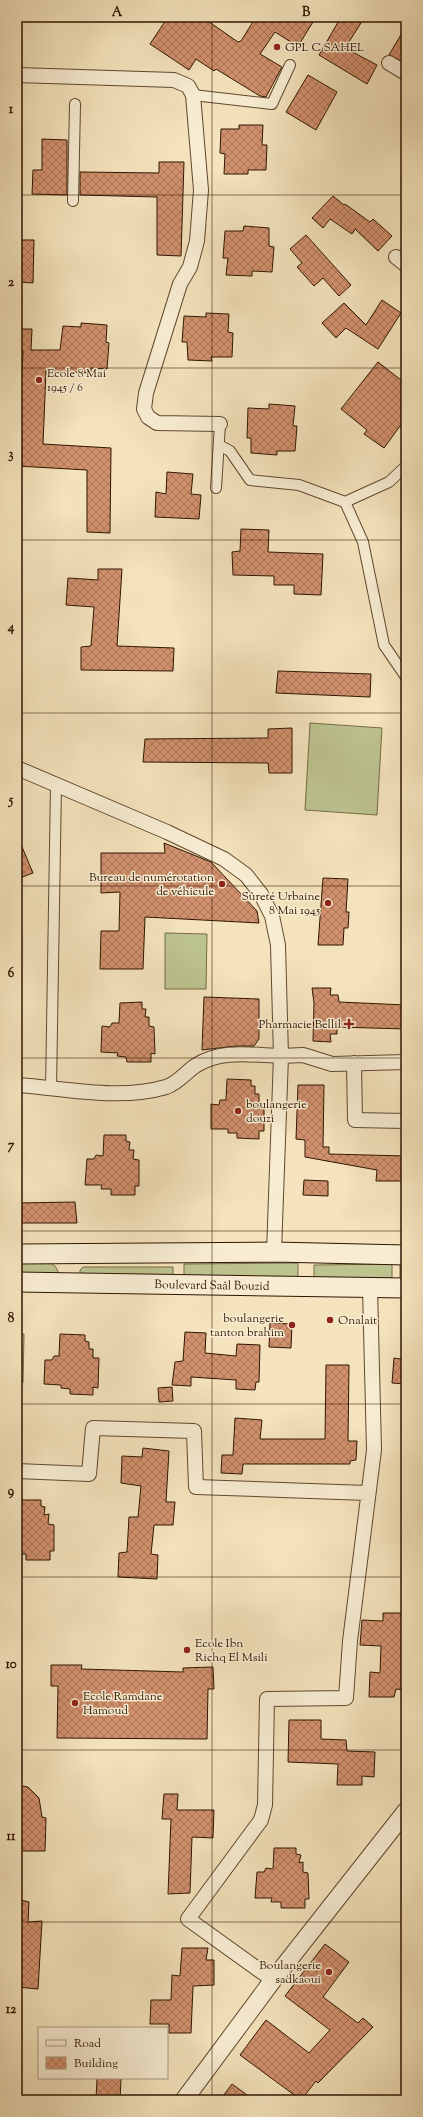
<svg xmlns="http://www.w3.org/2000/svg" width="423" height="2117" font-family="'Sorts Mill Goudy',serif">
	<defs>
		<pattern id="building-cross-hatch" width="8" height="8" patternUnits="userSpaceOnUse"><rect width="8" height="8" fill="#d2916e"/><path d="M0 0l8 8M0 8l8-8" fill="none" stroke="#ab7558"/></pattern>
	</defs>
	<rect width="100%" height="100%" fill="#f4e3bc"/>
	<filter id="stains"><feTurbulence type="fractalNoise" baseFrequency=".005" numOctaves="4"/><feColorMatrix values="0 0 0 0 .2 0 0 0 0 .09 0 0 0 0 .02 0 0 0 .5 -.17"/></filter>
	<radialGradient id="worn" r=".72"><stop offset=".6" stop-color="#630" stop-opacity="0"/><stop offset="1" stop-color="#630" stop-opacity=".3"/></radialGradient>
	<path fill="#bdc38f" stroke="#766c48" d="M310,723L382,728L377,815L305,810Z
		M17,925L22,935L21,1074H17Z
		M165,933L207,934L206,989H165Z
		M17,1263H51L55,1266L58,1271L56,1275L17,1277Z
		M298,1263V1277L184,1278V1264Z
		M392,1264V1278L314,1279V1265Z
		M400,1265H406V1278H400Z
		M83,1267H173V1278L80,1277V1270Z
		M17,1334H24L23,1383H17Z"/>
	<path fill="url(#building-cross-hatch)" stroke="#2f1500" d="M168,17H202L238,42L241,41L256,17H316L300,43L297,41L294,44L275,32L260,54L282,67L266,97L260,96L216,69L214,71L196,59L189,70L150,44Z
		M341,17H352L361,23L345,48L377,65L367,84L319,55Z
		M406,26V63L389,55Z
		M308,75L337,92L316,130L286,112Z
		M239,125H263L262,145H267L266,170H248V174H224L225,154L220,153L221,129H239Z
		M42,139L67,140V195L32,194L33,170H42Z
		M159,162H184L181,256L157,255V197L80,195V172L159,173Z
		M333,196L344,205L345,204L370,222L373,219L392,236L378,251L355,229L352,234L330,219L323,228L312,218Z
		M244,226L269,228V246L274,247L272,272L252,271V276L226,275L228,258H223L225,231H243Z
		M306,235L351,285L339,296L323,278L314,286L297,267L302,263L290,249Z
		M17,240H34L33,283L17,282Z
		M382,300L401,313L378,349L346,328L336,338L322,323L344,303L366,325Z
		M206,313L229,314L228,332L233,333L232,357H211L212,361L188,360L187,342H182L184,316L206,317Z
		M81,323L107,325L106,342L109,343L107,369L91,368V373L46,371L43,444L111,448L110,533L87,532V470L17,466L23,351H17V329H32L31,350H60L63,326L81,327Z
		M378,362L406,384V432L400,426L384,448L364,434L367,430L341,409Z
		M269,404L295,406L293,426H297L295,451H277V455L251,453V438H247L248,408L269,409Z
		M167,472L193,474L191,494L201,495L199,519L155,517L156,492L166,494Z
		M241,529L269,530L268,552L323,554L321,595L294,594V585H274V576L233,575L232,552L240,551Z
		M98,569H122L117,646L174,648L173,671L81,670V647L91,646L94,607L66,605L68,578L98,580Z
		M278,671L371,674L370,697L276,693Z
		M292,728V773H269L268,763L143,762L145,739L268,738V729Z
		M17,835L33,873L17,879Z
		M164,843L211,862L257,911L259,923L145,917L143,969H100L101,931H119L120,892L101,893V853H165Z
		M323,878L348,879L346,912H349L348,928H344L343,945H318Z
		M312,988H331L330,995H338L339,1002L406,1005V1029L337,1027V1034H330L331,1042L313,1041L314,1003Z
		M204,997L259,999V1039L254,1046H236L202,1050Z
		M142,1002V1009H146L145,1017H149V1026L154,1027L155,1054L151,1053V1062H127L126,1057L117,1056L118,1053L101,1052L102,1026L110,1027L112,1023H119L120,1003Z
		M227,1079L251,1080V1086H255V1094H259V1104H264V1131H259V1139L237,1138V1133H228V1129H211V1104L219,1105L220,1100H226Z
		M298,1085H324L323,1147H329V1154L406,1156V1181H376L377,1170L305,1157V1140L296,1139Z
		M104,1135H126V1141L130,1142L129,1150H134L133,1159L139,1160V1186H135V1195H111V1189H101L102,1185H85L87,1159H94L96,1155L103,1156Z
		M304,1180L328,1181V1196L303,1195Z
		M75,1202L77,1223H17V1203Z
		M270,1323L292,1324L291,1348L269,1347Z
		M185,1332L206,1333L205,1353L236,1356L237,1344L260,1345L259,1382H256L255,1390L236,1389V1380L191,1377V1386L172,1385L175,1362L183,1361Z
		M60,1334L85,1335V1341L89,1342V1349H93V1358H99L98,1388L93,1387V1395L70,1394V1389L61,1388V1385L44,1384L45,1360H52L54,1356H59Z
		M394,1358L406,1360V1384L392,1383Z
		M326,1365H349L348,1441H357L356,1460L350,1461V1464H243L242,1474L221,1473L222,1455H233L235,1418L262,1420L260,1439H325Z
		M172,1387L173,1401L159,1402L158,1388Z
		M143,1448L169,1451L166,1502H175L173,1525H154L151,1554L158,1555L157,1579L118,1577L119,1553L127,1552L129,1517H138L141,1486L121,1483L122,1456L142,1457Z
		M19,1500H41V1506L45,1507L44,1515L49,1514L48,1524L54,1525V1551H50V1560H26V1554H17Z
		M383,1613H406V1690L396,1689L394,1697H369L370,1672L380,1673L381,1646L360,1645L362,1620L383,1621Z
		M51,1665H82L81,1669L183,1672V1668L213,1667L214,1689H208L207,1739L57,1738L58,1686H51Z
		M289,1720H321V1739L346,1740L347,1751L375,1752L374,1777L362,1776V1785H337L338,1764L288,1762Z
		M17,1785L28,1787L39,1798L42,1817L46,1818L45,1851H17Z
		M164,1794H178L177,1810H214L213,1838L192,1837L190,1893L168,1894L171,1819H162Z
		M274,1848H296V1854L301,1855L299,1863L303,1862V1872L308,1873L309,1899H305V1908H281V1902H271L272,1898H255L257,1872H264L266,1868L273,1869Z
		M17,1899L29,1902L28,1922L42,1921L38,1989L17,1987Z
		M325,1944L349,1962L323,1997L358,2023L363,2018L373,2027L318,2083L316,2081L301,2100L240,2055L266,2020L309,2053L330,2030L285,1996Z
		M182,1948H208L206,1960H214V1985L193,1986L191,2033H169V2024H150L151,2000H171L172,1975L180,1976Z
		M97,2078H121L120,2100H96Z
		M232,2084L254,2100H220Z"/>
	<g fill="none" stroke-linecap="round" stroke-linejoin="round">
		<g stroke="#60482f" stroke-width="12">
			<path id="pedestrian" d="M193,95L272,104L290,65
				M73,201L75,104
				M219,445L230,451L250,480L299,485L345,502L389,482L406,466
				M216,488L220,424
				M345,502L363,542L384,645L406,677
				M51,1089L56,784"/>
		</g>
		<g stroke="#60482f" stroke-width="16">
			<path id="minor" d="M389,63L406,73
				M17,75L174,80L188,86L193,95L201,190L197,241L190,267L180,284L146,393L144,409L148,417L157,423L220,424
				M396,257L406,265
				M17,768L167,832L224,859L246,875L261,894L272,916L278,945L281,1056C251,1055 221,1049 195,1066C185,1073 178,1083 166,1087C118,1101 65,1088 17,1085
				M354,1063L355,1120L406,1121
				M274,1252L281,1056L303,1055L332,1064L406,1062
				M17,1471L89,1474L93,1428L194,1431L196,1487L367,1493
				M273,1980L188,1919L261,1820L265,1805L267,1699L346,1698L350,1641L374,1450L370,1287"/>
		</g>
		<g stroke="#60482f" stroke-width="19">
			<path id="tertiary" d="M184,2100L273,1980L406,1811"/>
		</g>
		<g stroke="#2f1500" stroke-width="21">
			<g id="secondary">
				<path d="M17,1254L274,1252L406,1255"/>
				<path id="s1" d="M17,1282L406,1288"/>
			</g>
		</g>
		<use href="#pedestrian" stroke="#f8edd3" stroke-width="10"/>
		<use href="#minor" stroke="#f8edd3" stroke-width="14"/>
		<use href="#tertiary" stroke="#f8edd3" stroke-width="17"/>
		<use href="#secondary" stroke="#f8edd3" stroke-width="19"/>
	</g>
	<path fill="none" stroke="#2f1500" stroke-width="1" stroke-opacity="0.55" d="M212,17V2100M17,195H406M17,368H406M17,540H406M17,713H406M17,886H406M17,1058H406M17,1231H406M17,1404H406M17,1577H406M17,1750H406M17,1922H406"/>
	<g fill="#8f2418" stroke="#f8edd3" stroke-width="1.5">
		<circle cx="277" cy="47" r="4"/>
		<circle cx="39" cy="380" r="4"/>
		<circle cx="222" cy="884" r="4"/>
		<circle cx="328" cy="903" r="4"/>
		<path d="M347 1018h4v4h4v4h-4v4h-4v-4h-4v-4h4z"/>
		<circle cx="238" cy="1111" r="4"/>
		<circle cx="330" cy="1320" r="4"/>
		<circle cx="292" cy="1325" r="4"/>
		<circle cx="187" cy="1650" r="4"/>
		<circle cx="75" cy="1703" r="4"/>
		<circle cx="329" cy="1972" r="4"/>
	</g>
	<g text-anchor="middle" stroke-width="3" stroke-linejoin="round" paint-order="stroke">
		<g font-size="12" fill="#2f1500" stroke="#f8edd3" text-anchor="start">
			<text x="285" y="51">GPL C SAHEL</text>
			<text x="47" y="377">Ecole 8 Mai<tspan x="47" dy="14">1945 / 6</tspan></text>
			<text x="214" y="881" text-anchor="end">Bureau de numérotation<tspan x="214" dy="14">de véhicule</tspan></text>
			<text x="320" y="900" text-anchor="end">Sûreté Urbaine<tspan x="320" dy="14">8 Mai 1945</tspan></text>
			<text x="341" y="1028" text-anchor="end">Pharmacie Bellil</text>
			<text x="246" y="1108">boulangerie<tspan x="246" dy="14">douzi</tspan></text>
			<text x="284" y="1322" text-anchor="end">boulangerie<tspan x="284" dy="14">tanton brahim</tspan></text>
			<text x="338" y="1324">Onalait</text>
			<text x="195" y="1647">Ecole Ibn<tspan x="195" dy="14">Richq El Msili</tspan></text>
			<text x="83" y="1700">Ecole Ramdane<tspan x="83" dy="14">Hamoud</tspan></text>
			<text x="321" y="1969" text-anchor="end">Boulangerie<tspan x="321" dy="14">sadkaoui</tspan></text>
		</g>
		<g font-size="12" fill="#2f1500" stroke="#f8edd3">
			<text dy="4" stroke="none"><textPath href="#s1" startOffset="195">Boulevard Saâl Bouzid</textPath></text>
		</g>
	</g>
	<rect width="423" height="2117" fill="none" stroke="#f4e3bc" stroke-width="44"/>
	<rect x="38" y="2027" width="130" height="52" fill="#f8edd3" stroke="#a8977f"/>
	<rect x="46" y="2040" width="20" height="6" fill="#f8edd3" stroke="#a8977f"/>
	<text x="74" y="2047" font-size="12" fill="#2f1500">Road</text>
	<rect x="46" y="2057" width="20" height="12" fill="url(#building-cross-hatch)" stroke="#a8977f"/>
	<text x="74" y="2067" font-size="12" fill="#2f1500">Building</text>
	<rect x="22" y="22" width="379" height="2073" fill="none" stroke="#2f1500" stroke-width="1.5"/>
	<g font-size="13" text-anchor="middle" font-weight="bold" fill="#2f1500">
		<text x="117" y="16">A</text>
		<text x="306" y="16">B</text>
		<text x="11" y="113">1</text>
		<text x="11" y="286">2</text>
		<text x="11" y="458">3</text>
		<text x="11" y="631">4</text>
		<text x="11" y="804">5</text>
		<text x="11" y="977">6</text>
		<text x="11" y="1149">7</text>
		<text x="11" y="1322">8</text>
		<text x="11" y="1495">9</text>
		<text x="11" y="1668">10</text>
		<text x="11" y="1840">11</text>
		<text x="11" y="2013">12</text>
	</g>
	<rect width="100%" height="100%" filter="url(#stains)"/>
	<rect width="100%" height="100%" fill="url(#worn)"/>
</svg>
